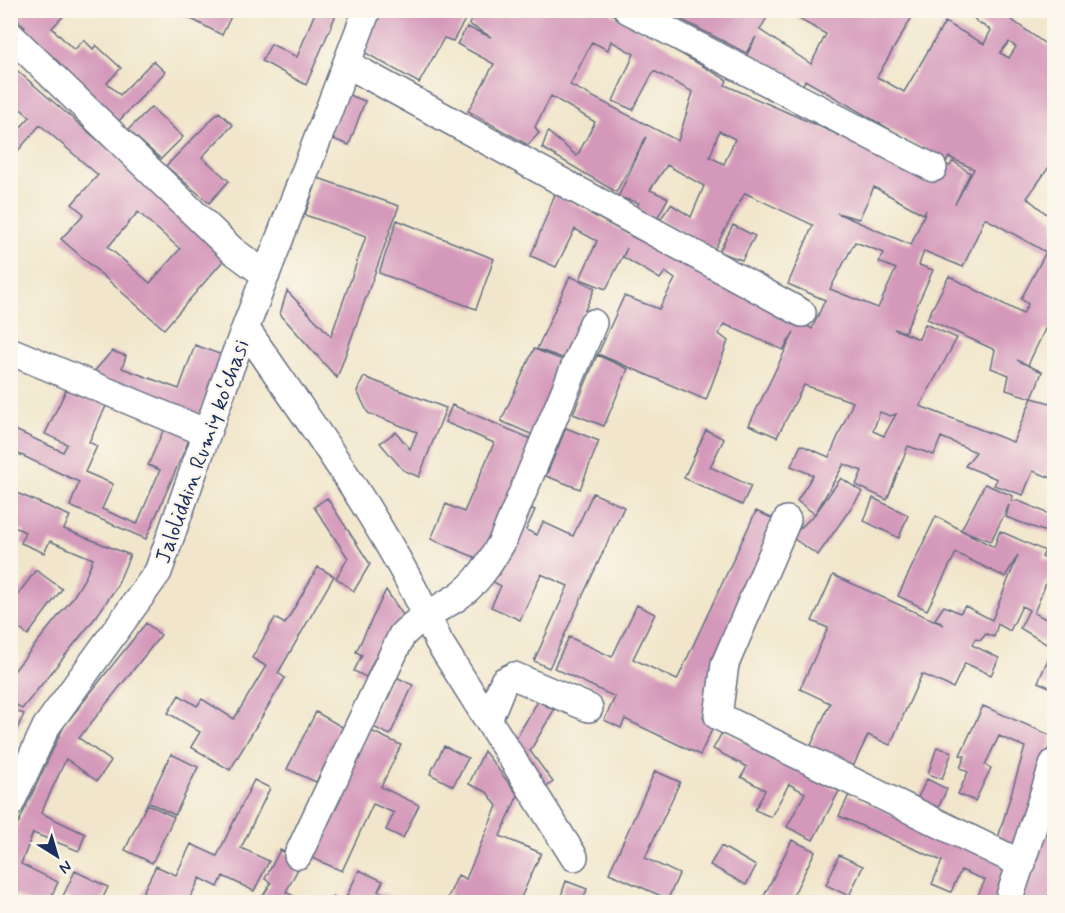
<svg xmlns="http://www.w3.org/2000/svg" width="1065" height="913" font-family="Mynerve,sans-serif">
	<rect width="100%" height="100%" fill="#fbf7ec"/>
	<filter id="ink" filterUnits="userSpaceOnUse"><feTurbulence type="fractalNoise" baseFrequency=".0167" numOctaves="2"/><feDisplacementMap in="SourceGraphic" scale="12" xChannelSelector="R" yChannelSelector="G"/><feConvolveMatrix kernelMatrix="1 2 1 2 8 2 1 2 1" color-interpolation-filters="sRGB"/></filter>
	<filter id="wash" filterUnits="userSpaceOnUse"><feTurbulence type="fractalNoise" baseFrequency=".008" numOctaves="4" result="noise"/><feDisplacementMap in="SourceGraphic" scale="24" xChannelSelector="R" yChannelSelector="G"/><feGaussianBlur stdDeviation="1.35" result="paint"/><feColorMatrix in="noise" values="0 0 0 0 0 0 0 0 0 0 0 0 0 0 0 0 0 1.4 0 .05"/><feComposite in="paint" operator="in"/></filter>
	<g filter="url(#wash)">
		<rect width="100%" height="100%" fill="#f1e6cb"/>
		<g id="blocks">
			<path fill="#d498ba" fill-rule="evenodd" d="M10,10H69L52,28L74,50L84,40L93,49L96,45L121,68L107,83L120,95L153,61L165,72L118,122L21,30L25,27L10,13Z
				M174,10H234L222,35Z
				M316,10H338L306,85L262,61L271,44L297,57Z
				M376,10H456L467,16L453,41L444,38L419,83L362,51Z
				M471,10H605L727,80L725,85L866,147L950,166L953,161L970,173L955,204L974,169L949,157L946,162L805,80L803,85L746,57L756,37L746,53L663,10H771L760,30L811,64L826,34L783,10H863L873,16L876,10H916L877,77L904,92L945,22L984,44L991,30L977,22L968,10H998L1051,48L1054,44V160L1027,198L1054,220V331L1053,333L1045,329L1028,365L1017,360L1042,372L1032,398L1006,390L1009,375L991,368L995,350L927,319L949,276L1023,314L1028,304L1021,299L1046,252L985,218L963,267L924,251L919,265L933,270L905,332L894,329L919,339L925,324L957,338L920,406L1013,442L1032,398L1054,404V449H1052L1051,453L1054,451V479L1033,471L1023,495L994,485L997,479L965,466L976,452L941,437L934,455L908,446L887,500L856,485L862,471L844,464L815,514L797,501L813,475L791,466L801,445L829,457L853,402L804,385L777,437L749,425L794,332L783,350L724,324L719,334L728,341L706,400L598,354L624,296L659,309L675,279L665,272L660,279L623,257L627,248L606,289L580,279L597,241L575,229L556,267L531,256L555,194L633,237L799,321L812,329L825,300L788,284L813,225L745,193L714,250L660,220L671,204L691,217L704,186L667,165L650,190L668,198L651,230L632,216L639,203L618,197L646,137L616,192L542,148L548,132L577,156L595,122L551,96L535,127L539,133L528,145L468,111L494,64L457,44L467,27L491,37L469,24L473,18L467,16ZM611,41L634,54L613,101L633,110L654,71L693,92L678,141L570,85L592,42L608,50ZM1009,42L1016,47L1009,58L1000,53ZM719,131L735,139L724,164L710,157ZM874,187L923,214L926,210L911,245L837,213L859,219ZM855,242L884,253L879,262L896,269L878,308L830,289ZM880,412L890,416L896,414L884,436L873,431Z
				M12,66L229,254L164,329L61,239L84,214L72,204L98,175L40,125L10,160V139L30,117L10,100ZM138,212L180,249L150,283L108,247Z
				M346,94L365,101L349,145L328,137Z
				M151,107L183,137L161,159L128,130Z
				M219,112L233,125L202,157L229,181L209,203L166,166Z
				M318,178L399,206L337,378L280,314L287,291L331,336L366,236L305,215Z
				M397,220L494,259L476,309L379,273Z
				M733,225L755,236L742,260L719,252Z
				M570,276L595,288L563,358L537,349Z
				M195,345L222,355L199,415L91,375L112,351L126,356L122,368L179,389Z
				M534,349L565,361L533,435L501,421Z
				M597,355L628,369L604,426L573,414Z
				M364,377L446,408L419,477L403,470L380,443L396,432L410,449L417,432L368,413L357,391Z
				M68,386L107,404L89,442L97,446L85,472L113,484L102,509L137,524L160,470L148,465L166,424L191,435L146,539L70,506L79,482L10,450V435L13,429L63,452L67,444L45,434Z
				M452,405L536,441L484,561L431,539L446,504L464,512L494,443L445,422Z
				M566,428L599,441L580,489L546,476Z
				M706,430L724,439L710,467L751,486L742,505L684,478Z
				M841,478L862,492L818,555L791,537L815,514Z
				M985,484L1013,496L1011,501H1019L1054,516V535L1006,517L1009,505L991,541L961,530L994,547L1000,531L1045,551L1042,557L1054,563V585L1047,581L1034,613L1054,623V689L1038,682L1053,648L1020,628L1029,610L1022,606L1010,631L998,624L994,637L986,634L981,640L975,639L972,645L999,658L991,675L965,663L953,688L922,674L890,745L868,735L851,771L808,752L830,703L800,689L828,628L812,621L833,575L944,625L935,619L944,606L960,613L965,606L992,620L1018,555L1005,577L956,553L927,610L898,596L936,516L961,530Z
				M10,490L70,516L64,529L130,555L116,588L96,617L22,709L10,700V676L72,599L86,576L93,559L50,541L44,553L21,543L25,532L10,525Z
				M593,493L624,507L549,668L534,661L568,586L541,574L520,620L491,607L501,586L492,581L526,506L535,510L526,530L537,535L543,522L573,536Z
				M327,498L370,564L354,591L336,578L348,558L314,507Z
				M873,498L908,515L899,538L864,521Z
				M756,511L778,521L749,595L709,679L719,684L703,717L715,723L700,755L625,719L621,728L604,720L615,697L554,668L569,637L612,657L637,605L655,614L633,659L677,680Z
				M318,567L334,576L278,673L285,678L230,770L191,747L200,732L168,713L179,695L197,706L202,699L234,719L266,666L252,658L275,618L285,624Z
				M36,570L62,589L28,635L10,622V599L13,601Z
				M386,590L403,615L378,662L374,660L366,677L354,671L362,655L356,652Z
				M146,623L161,635L79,738L111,761L97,781L66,759L41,813L85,834L79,851L33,833L21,864L58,882L49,902H29L14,895L10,901V841L64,726Z
				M392,675L413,685L390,735L369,725Z
				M538,701L554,710L530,751L553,782L543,789L512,745Z
				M983,706L1052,736L1018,857L996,845L1025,747L999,736L985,765L991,768L975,801L958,794L968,772L960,768L965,756L960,755Z
				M10,709L24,714L10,744Z
				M316,712L344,728L316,782L287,769Z
				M367,729L401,745L381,787L419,805L403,838L386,830L394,813L373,804L342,871L308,856Z
				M723,731L839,791L813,840L787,827L805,793L789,784L771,817L755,810L765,790L741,777L747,767L713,749Z
				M444,746L468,758L453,786L430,774Z
				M937,747L952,752L942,779L928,774Z
				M484,751L518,795L500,836L541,853L519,902H446L458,875L466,879L497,806L487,792L469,784Z
				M171,754L198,767L175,815L148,802Z
				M655,771L680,782L645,858L679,874L668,899L609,873Z
				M927,779L947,789L933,819L912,809Z
				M254,780L270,788L241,848L269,861L254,891L223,876L218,887L200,878L188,902H138L156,866L176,875L191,844L217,856Z
				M849,795L1019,870L1004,902H975L985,880L961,870L951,892L932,884L942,861L839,816Z
				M147,804L174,817L152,863L125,850Z
				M1050,818L1054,819V902H1022Z
				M792,840L815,851L790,902H761Z
				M721,846L756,866L746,885L710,865Z
				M280,850L302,861L286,892L304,902H259L271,883L265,879Z
				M839,855L863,866L849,896L826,885Z
				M359,870L383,881L378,891L403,902H351L345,900Z
				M75,871L108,887L101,902H77L63,896Z
				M566,881L587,889L582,902H559Z
				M333,896L343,902H329Z"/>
		</g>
	</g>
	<g filter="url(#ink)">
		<use href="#blocks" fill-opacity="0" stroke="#666f84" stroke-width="1.5"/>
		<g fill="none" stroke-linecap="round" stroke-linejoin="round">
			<g stroke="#666f84" stroke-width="30">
				<path id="minor" d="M628,10L933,168
					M10,35L232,250L266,275
					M347,64L802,313
					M246,329C315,430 389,529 439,642L574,857
					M10,351L207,433
					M787,520L725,664L718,716L1022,864
					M488,720L504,681L514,676L589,708
					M10,804L46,727L158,572L227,376L367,10
					M298,855L402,635C418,618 437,610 456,598C477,584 491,562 503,540L593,323
					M1008,902L1054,763"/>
			</g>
			<use href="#minor" stroke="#fff" stroke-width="27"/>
		</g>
	</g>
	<g text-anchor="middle" stroke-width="5" stroke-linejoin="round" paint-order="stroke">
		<g font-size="22" fill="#1b2f5e" stroke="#fbf7ec">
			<text transform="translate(201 451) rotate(-70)" y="8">Jaloliddin Rumiy koʻchasi</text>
		</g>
	</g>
	<rect width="1065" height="913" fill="none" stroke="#fbf7ec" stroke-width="36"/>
	<g transform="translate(57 856) rotate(143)" stroke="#fbf7ec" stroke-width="4.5" paint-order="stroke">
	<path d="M0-4.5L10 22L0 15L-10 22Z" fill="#1b2f5e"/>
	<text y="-9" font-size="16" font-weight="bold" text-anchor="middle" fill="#1b2f5e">N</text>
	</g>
</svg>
